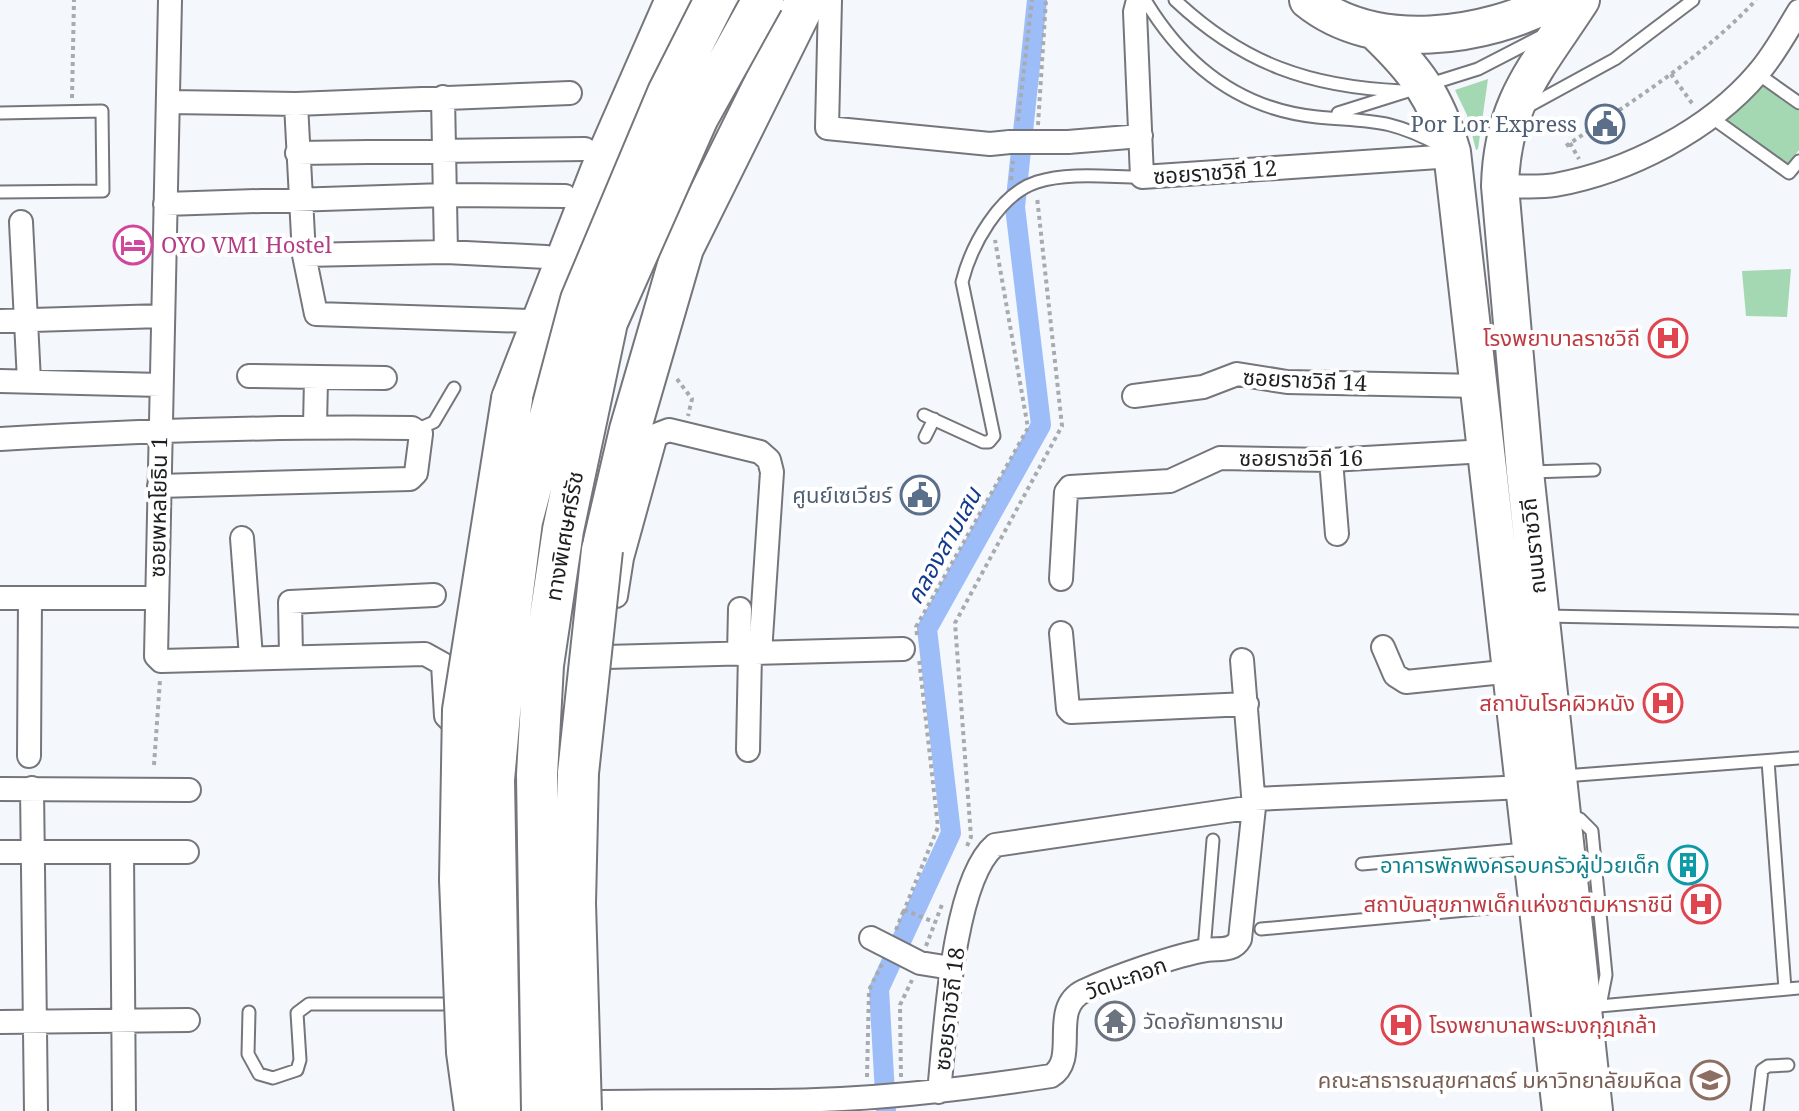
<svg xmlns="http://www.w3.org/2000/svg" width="1799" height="1111" font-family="'Noto Serif','Noto Sans Thai',serif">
	<rect width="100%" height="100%" fill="#f4f7fc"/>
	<path fill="#a3d8b2" d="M1488,79L1478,149L1476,150L1467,115L1455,90Z
		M1759,82L1799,111V150L1788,164L1724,119Z
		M1791,269L1787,317L1746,316L1742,271Z"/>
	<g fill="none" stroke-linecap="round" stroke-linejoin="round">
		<path stroke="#9dbdf8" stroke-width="20" d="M886,1111L879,989L951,833L927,629L1041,425L1015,207L1037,0"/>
		<g stroke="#74767b" stroke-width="15">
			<path id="service" d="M1145,0C1184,65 1239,109 1317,117C1372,122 1389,118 1441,146
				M1175,0C1243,64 1310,87 1402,91
				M714,49L726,25
				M1758,74L1799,103
				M1529,106L1615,59L1693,0
				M0,113L102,111L103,191L0,192
				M1338,113L1478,69L1542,36
				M1711,117L1789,173L1799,161
				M924,415L983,442H989L994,436L962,282C971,246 999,194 1037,182C1069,172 1108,177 1142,177
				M418,429L434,422L454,388
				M925,437L934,419
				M1530,472L1594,470
				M1545,616L1799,621
				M1768,761L1785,989
				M1564,776L1799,758
				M1567,814L1580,819L1592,831L1606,975L1600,1006
				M1362,864L1525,849
				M1261,929L1531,904
				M1204,950L1213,840
				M1588,1007L1799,988
				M249,1012L248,1054L259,1074L273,1078L297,1070L300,1060L297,1013L309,1004H459
				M1757,1111L1762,1070L1768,1066L1788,1065"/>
		</g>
		<g stroke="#74767b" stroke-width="26">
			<path id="minor" d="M170,0L156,656L161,661L425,654L443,664L446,716L453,723
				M830,0L827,128L990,144L1010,142
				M1138,0L1135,12L1142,177L1453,156
				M443,97L446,252
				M169,102L296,104L570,93
				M296,104L304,255L316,314L529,321
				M1068,142L1141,136
				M297,153L585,149
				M1500,186C1518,186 1537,188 1555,185C1628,172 1710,130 1758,73C1774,55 1786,32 1799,11
				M165,204L445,195L565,196
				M21,222L29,381
				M304,255L446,252L546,257
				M0,321L162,316
				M249,376L385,378
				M0,381L161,385
				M1134,396L1203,387L1237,374L1287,382L1479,386
				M315,426L316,379
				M0,439C137,431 274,426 412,428L421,434L416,473L410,479L159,486
				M1331,460L1337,534
				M242,538L251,657
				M1061,579L1066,492L1070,487L1170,481L1220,458L1331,460L1486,451
				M616,596L622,558L656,435L669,430L760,452L769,460L772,472L760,653
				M0,598H156
				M1061,633L1068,709L1071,712L1247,704
				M1383,647L1395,675L1406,682L1513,671
				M739,654L740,609
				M291,656L290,602L434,595
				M606,657L903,649
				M748,750L750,653
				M29,756L30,598
				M32,788L36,1111
				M0,789L189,790
				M1254,799L1527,787
				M0,852H187
				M122,852L124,1111
				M871,938L920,963L951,968
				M0,1022L188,1020
				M939,1092C945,1036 952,881 995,845L1254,807
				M490,1105C584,1101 677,1101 771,1101C865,1101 958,1090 1051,1076C1080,1059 1048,1008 1084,991C1114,977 1176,955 1207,950C1219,948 1233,952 1240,939L1254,807L1242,660"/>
		</g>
		<g stroke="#74767b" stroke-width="40">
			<path id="primary" d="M1308,0C1375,54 1485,38 1556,0
				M1581,0C1537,68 1502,102 1500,186L1525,472L1594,1111
				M1375,31C1416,70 1436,97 1452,152L1561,1111"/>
		</g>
		<g stroke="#74767b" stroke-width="44">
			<path id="motorway" d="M512,399L601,171L676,0
				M602,550L630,430L683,248L806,0"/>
		</g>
		<path stroke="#a8abae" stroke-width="4" stroke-dasharray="4 4" stroke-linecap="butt" d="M1671,74L1694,106
			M72,98L74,0
			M1018,121L1032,0
			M1038,125L1046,0
			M1570,143L1579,159
			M1566,146C1632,101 1701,59 1756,0
			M1011,180L1013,161
			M677,379L692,399L688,416
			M917,635L916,627L1028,428L995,240
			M154,765L160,680
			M967,846L971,837L955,623L1062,426L1037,197
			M903,913L938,827L919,659
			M896,930L903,912
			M926,946L943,902
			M867,1077L869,990L882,964
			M901,1077L900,1005L912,980"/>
		<use href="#service" stroke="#fff" stroke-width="11"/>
		<use href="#minor" stroke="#fff" stroke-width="22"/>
		<use href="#primary" stroke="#fff" stroke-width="36"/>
		<use href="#motorway" stroke="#fff" stroke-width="40"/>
		<g stroke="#74767b" stroke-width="26" stroke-linecap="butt">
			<path id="minor-bridge" d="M1010,142H1068"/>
		</g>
		<g stroke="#74767b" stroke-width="44" stroke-linecap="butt">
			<path id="motorway-bridge" d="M475,1111L467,1052L460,880L463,710L512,399
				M500,1111L494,780L506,646L522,521L581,300L668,93L715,0
				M542,1111L537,775L543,665L563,530L607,322L698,117L763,0
				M581,1111L575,903L578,773L602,550"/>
		</g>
		<path stroke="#a8abae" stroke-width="4" stroke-dasharray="4 4" stroke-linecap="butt" d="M904,910L934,922"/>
		<use href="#minor-bridge" stroke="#fff" stroke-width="22"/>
		<use href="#motorway-bridge" stroke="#fff" stroke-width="40"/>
	</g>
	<defs>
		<g id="civic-ring" transform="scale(2)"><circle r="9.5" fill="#fff" stroke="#5c6f8a" stroke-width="1.5"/><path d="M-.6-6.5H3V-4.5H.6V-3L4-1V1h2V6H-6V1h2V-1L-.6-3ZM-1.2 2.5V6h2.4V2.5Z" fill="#5c6f8a"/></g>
		<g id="hotel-ring" transform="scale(2)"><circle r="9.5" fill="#fff" stroke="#d1479c" stroke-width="1.5"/><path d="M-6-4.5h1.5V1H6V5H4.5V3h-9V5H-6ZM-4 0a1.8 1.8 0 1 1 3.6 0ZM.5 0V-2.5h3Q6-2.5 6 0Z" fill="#d1479c"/></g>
		<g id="hospital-ring" transform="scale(2)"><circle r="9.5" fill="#fff" stroke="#e0444e" stroke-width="1.5"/><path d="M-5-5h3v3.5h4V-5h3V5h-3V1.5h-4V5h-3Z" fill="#e0444e"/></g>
		<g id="building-ring" transform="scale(2)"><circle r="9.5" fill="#fff" stroke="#0f9aa8" stroke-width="1.5"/><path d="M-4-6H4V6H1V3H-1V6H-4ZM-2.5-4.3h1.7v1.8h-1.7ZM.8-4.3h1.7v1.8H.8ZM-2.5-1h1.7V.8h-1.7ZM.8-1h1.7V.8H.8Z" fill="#0f9aa8"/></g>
		<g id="temple-ring" transform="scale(2)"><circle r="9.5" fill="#fff" stroke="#6b7280" stroke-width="1.5"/><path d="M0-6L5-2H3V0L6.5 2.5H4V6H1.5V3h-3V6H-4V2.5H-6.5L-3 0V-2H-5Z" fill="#6b7280"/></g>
		<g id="university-ring" transform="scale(2)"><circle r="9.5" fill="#fff" stroke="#8d6e63" stroke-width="1.5"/><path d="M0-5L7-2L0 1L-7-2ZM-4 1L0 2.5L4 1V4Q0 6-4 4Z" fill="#8d6e63"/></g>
	</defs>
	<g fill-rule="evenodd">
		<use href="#civic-ring" x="1605" y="124"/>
		<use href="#hotel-ring" x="133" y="245"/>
		<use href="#hospital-ring" x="1668" y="338"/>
		<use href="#civic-ring" x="920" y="495"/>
		<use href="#hospital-ring" x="1663" y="703"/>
		<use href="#building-ring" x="1688" y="865"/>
		<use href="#hospital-ring" x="1701" y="904"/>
		<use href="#temple-ring" x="1115" y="1021"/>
		<use href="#hospital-ring" x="1401" y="1025"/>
		<use href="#university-ring" x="1710" y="1080"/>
	</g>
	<g text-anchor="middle" stroke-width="8" stroke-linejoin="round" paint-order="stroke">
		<g font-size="22" fill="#4e5e75" stroke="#fff" text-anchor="end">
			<text x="1577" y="132">Por Lor Express</text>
			<text x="892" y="503">ศูนย์เซเวียร์</text>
		</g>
		<g font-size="22" fill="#1e1f20" stroke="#fff">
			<text transform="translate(1215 172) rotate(-4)" y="8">ซอยราชวิถี 12</text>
			<text transform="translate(1305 380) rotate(3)" y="8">ซอยราชวิถี 14</text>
			<text x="1301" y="466">ซอยราชวิถี 16</text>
			<text transform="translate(158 507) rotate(-89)" y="8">ซอยพหลโยธิน 1</text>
			<text transform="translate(564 536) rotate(-80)" y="8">ทางพิเศษศรีรัช</text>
			<text transform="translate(1533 546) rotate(-96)" y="8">ถนนราชวิถี</text>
			<text transform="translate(1126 978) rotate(-20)" y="8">วัดมะกอก</text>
			<text transform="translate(949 1009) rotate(-83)" y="8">ซอยราชวิถี 18</text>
		</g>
		<g font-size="22" fill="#b23c85" stroke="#fff" text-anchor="start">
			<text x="161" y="253">OYO VM1 Hostel</text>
		</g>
		<g font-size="22" fill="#be3a42" stroke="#fff" text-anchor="end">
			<text x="1640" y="346">โรงพยาบาลราชวิถี</text>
			<text x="1635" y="711">สถาบันโรคผิวหนัง</text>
			<text x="1673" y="912">สถาบันสุขภาพเด็กแห่งชาติมหาราชินี</text>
			<text x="1429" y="1033" text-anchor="start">โรงพยาบาลพระมงกุฎเกล้า</text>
		</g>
		<g font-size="22" fill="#0d838f" stroke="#fff" text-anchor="end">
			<text x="1660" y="873">อาคารพักพิงครอบครัวผู้ป่วยเด็ก</text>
		</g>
		<g font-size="22" fill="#5b616d" stroke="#fff" text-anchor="start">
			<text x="1143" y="1029">วัดอภัยทายาราม</text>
		</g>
		<g font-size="22" fill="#785e54" stroke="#fff" text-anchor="end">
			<text x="1682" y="1088">คณะสาธารณสุขศาสตร์ มหาวิทยาลัยมหิดล</text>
		</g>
		<g font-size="24" font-style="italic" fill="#133b8e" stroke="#fff">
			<text transform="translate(944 546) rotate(-61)" y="8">คลองสามเสน</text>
		</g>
	</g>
</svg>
